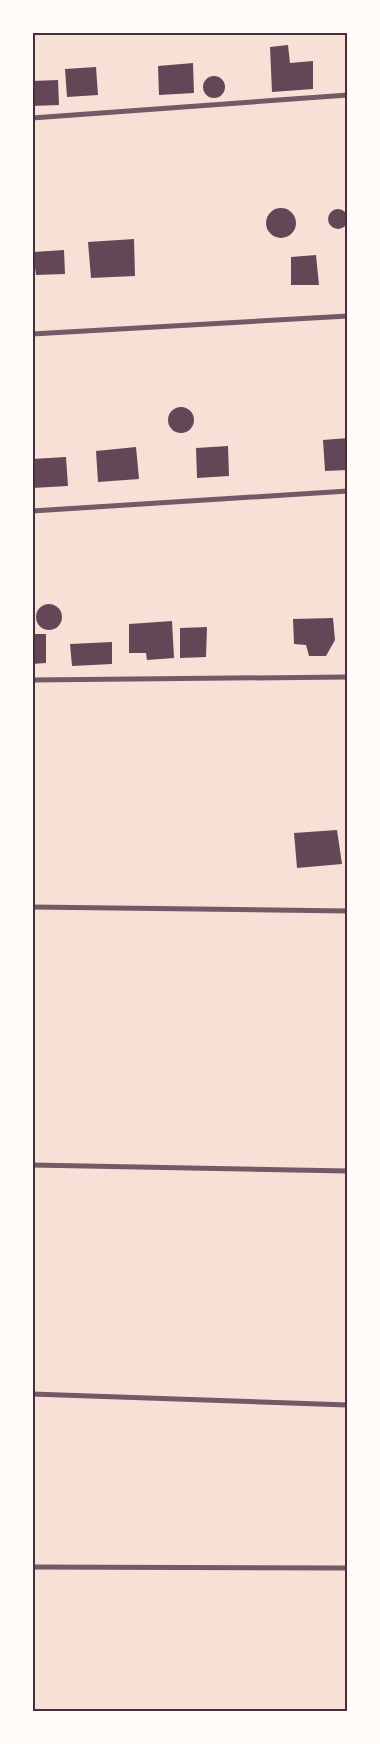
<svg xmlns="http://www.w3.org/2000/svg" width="380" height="1744" font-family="Roboto,sans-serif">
	<rect width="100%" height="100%" fill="#f7e1d7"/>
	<path fill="#644757" d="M288,45L290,63L313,61V89L272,92L270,47Z
		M193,63L194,93L159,95L158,66Z
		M96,67L98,95L67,97L65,69Z
		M203 87a11 11 0 1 1 22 0a11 11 0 1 1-22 0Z
		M58,80L59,105L32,106V81Z
		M266 223a15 15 0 1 1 30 0a15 15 0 1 1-30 0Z
		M328 219a10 10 0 1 1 20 0a10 10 0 1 1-20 0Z
		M134,239L135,276L91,278L88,242Z
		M64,250L65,274L36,275L33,252Z
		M316,255L319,285H291V257Z
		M168 420a13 13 0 1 1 26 0a13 13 0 1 1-26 0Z
		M348,438V470L325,471L323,440Z
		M228,446L229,476L197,478L196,448Z
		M136,447L139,479L98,482L96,451Z
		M66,457L68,486L32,488V459Z
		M36 617a13 13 0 1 1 26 0a13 13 0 1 1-26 0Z
		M333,618L335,640L326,656H309L306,645L294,644L293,619Z
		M172,621L174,658L147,660L146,653H129V624Z
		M207,627L206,657L180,658V628Z
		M32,634H46V663L32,664Z
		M112,642V664L72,666L70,644Z
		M337,830L342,864L297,868L294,833Z"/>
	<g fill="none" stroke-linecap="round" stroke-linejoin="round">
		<path stroke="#755966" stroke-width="5" d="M32,118L348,95
			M32,334L348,316
			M32,511L348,491
			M32,680L348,677
			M32,907L348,911
			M32,1165L348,1171
			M32,1394L348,1405
			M32,1567L348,1568"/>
	</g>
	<rect width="380" height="1744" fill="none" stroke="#fffaf5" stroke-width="68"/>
	<rect x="34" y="34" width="312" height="1676" fill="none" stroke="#4a2c40" stroke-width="2"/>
</svg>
